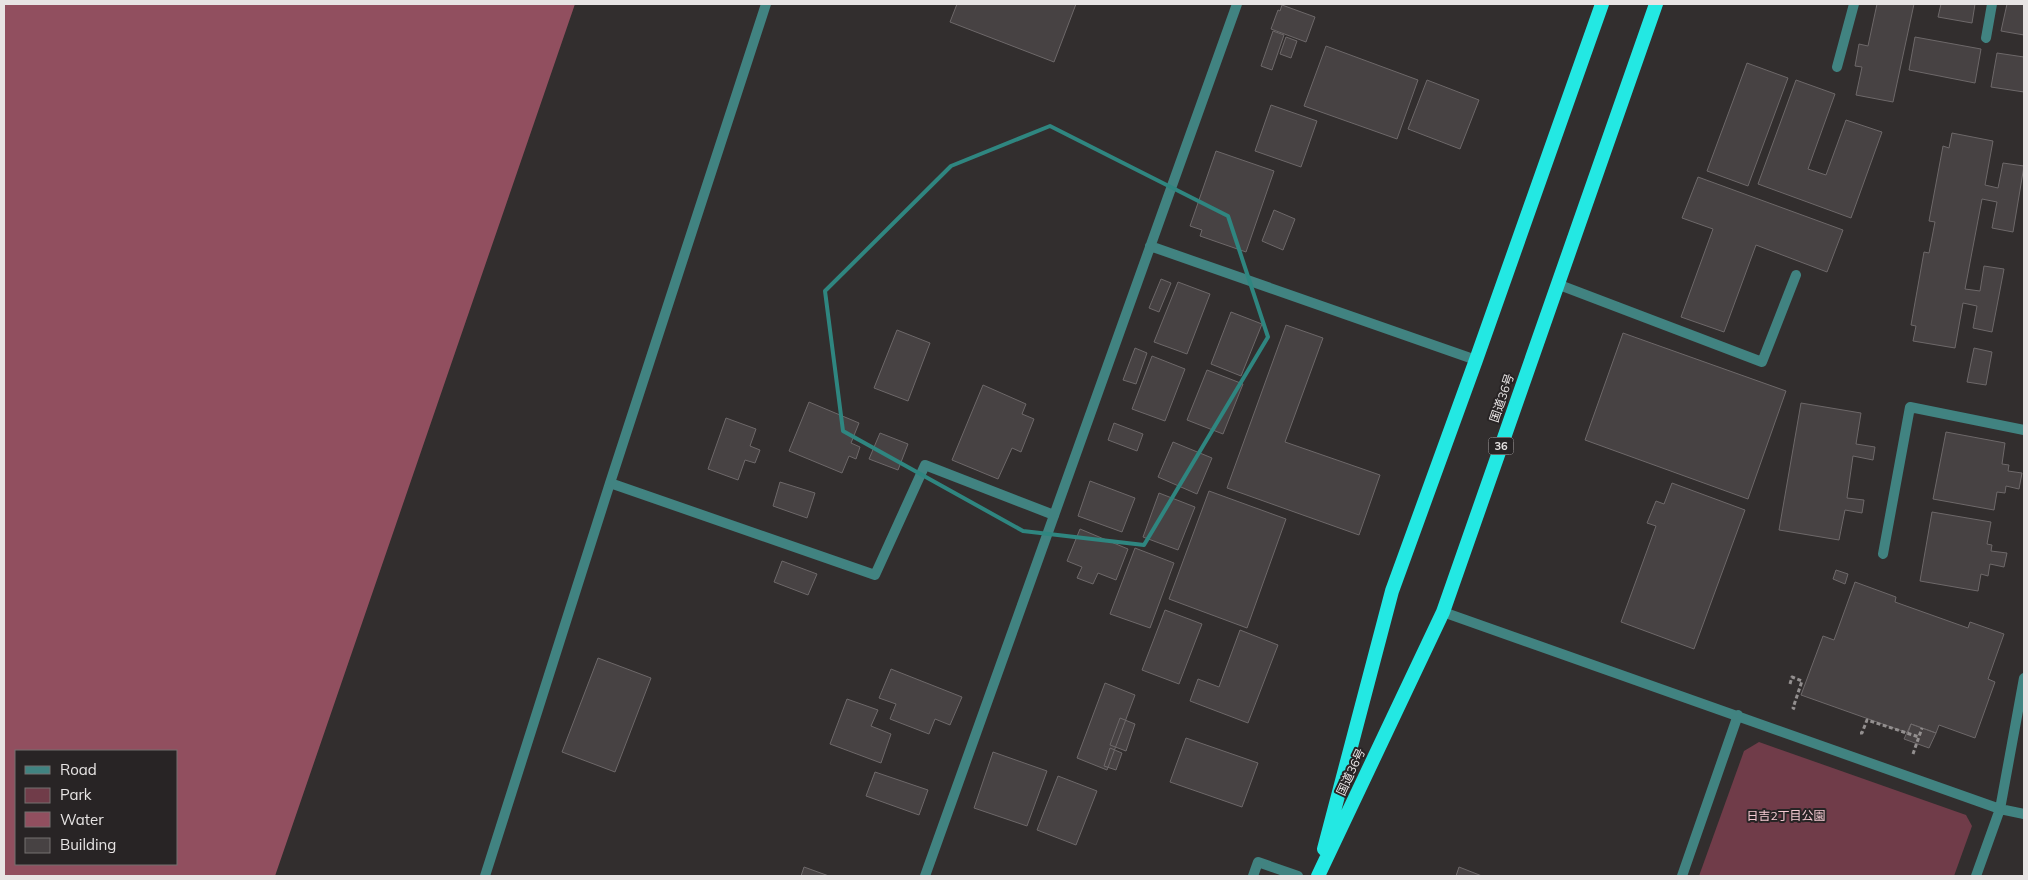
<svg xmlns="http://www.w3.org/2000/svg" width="2028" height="880" font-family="Mulish,'Noto Sans JP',sans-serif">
	<rect width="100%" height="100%" fill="#322e2e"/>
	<path fill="#703c49" d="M1759,742L1966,815L1972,826L1954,876H1699L1744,751Z"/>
	<path fill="#914f5f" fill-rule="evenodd" d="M4,4H575L275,876H4ZM16,751H176V864H16Z"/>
	<path fill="#474243" stroke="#6d6869" d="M957,4H1076L1054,62L950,22Z
		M1877,4H1914L1893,102L1856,95L1862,67L1855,66L1859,44L1868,46Z
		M1941,4H1975L1972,23L1938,17Z
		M2007,4H2024V35L2001,31Z
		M1282,5L1315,17L1306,42L1271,29L1278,10L1280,11Z
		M1273,31L1284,35L1272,70L1261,66Z
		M1286,37L1297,41L1291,58L1280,54Z
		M1915,37L1981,49L1975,83L1909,70Z
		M1326,46L1418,80L1397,139L1304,106Z
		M1997,53L2024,57V92L1991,87Z
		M1747,63L1788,78L1748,186L1707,171Z
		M1427,80L1479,100L1460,149L1408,129Z
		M1796,80L1835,94L1808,169L1826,175L1846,120L1882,132L1851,218L1758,184Z
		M1271,105L1317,121L1301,167L1255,151Z
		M1952,133L1993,141L1985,185L1998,188L2003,163L2024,166L2013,232L1992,228L1997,202L1982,199L1965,289L1980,291L1984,266L2004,269L1992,332L1973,328L1977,306L1963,303L1955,348L1913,341L1916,326L1911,325L1924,252L1929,253L1935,222L1929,221L1943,146L1949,148Z
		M1216,151L1274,171L1246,252L1200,236L1202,230L1190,226Z
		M1698,177L1843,230L1827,272L1756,245L1724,332L1681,317L1713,229L1682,218Z
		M1274,210L1295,219L1283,250L1262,241Z
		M1161,279L1171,283L1159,312L1149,308Z
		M1178,282L1210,294L1187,354L1154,342Z
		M1231,312L1262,324L1241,376L1211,364Z
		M1286,325L1323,338L1285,442L1380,475L1359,535L1227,488Z
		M897,330L930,343L908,401L874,388Z
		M1623,333L1786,391L1748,499L1585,440Z
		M1135,348L1147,353L1136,384L1123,380Z
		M1974,348L1992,352L1986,385L1967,382Z
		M1152,356L1185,369L1165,421L1132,409Z
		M1207,370L1243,384L1223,434L1187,420Z
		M983,385L1026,404L1022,414L1034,419L1021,452L1012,448L998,479L952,460Z
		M809,402L859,423L851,443L860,447L856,459L849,456L842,473L789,451Z
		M1801,403L1861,413L1856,444L1875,447L1873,460L1853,456L1847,498L1864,500L1862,513L1845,510L1839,540L1779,530Z
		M726,418L756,429L750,446L760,450L755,463L745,460L738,480L708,469Z
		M1114,423L1143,434L1137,451L1108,440Z
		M1946,432L2005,443L2002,464L2009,465L2008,471L2022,473L2019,489L2006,486L2005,493L1997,492L1994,510L1933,499Z
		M880,433L908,444L898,470L869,459Z
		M1173,442L1212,458L1197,494L1158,477Z
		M1090,481L1135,498L1122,532L1078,516Z
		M780,482L815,493L807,518L773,506Z
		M1672,483L1745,510L1694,649L1621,622L1656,526L1647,523L1656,501L1664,504Z
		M1209,491L1286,519L1247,628L1169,599Z
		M1159,493L1195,507L1178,550L1143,537Z
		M1932,512L1991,522L1987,544L1992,545L1991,551L2007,553L2004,567L1990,564L1988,576L1981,574L1978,591L1920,581Z
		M1080,529L1128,549L1116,580L1098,573L1093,584L1077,578L1082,567L1067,561Z
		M1135,548L1174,563L1150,628L1110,614Z
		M782,561L817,574L808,595L774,582Z
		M1836,570L1848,574L1845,584L1833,579Z
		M1855,582L1896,597L1895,602L1968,628L1970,622L2004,634L1988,679L1995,682L1975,738L1939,725L1936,733L1911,724L1908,733L1801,695L1823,636L1834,640Z
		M1165,610L1202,624L1179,684L1142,670Z
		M1240,630L1278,645L1248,723L1190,701L1198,679L1219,687Z
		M598,658L651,678L615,772L562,752Z
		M891,669L962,697L950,725L935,719L929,734L890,719L896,704L879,698Z
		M1105,683L1135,695L1107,770L1077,758Z
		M847,699L878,710L871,726L891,734L881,763L830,744Z
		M1120,718L1135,724L1126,751L1110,745Z
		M1911,724L1936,733L1929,748L1904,739Z
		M1186,738L1258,763L1242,807L1170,782Z
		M1110,748L1122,753L1116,770L1104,766Z
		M993,752L1047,771L1027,826L974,808Z
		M875,772L928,790L919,815L866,796Z
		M1058,776L1097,791L1076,845L1037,830Z
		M804,867L829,876H801Z
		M1459,867L1482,876H1456Z"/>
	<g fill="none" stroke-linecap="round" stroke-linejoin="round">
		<path stroke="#938f8f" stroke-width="3" stroke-dasharray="4 2.5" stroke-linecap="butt" d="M1790,684L1792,677L1802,681L1793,708L1795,709
			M1860,733H1862L1867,720L1919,737
			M1913,754L1922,728"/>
		<path stroke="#418381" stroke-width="10" d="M1986,38L1992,4
			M1837,67L1854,4
			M1557,284L1762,362L1796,275
			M610,483L875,575L925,465L1054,515
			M1883,554L1910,407L2024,430
			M485,876L610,483L766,4
			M1253,876L1258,862L1298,876"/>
		<path stroke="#418381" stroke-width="10" d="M1443,612L2000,809L2024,814
			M1682,876L1738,715
			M1976,876L2000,809L2024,678"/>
		<path stroke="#418381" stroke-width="10" d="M1150,246L1476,360
			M925,876L1237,4"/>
		<path stroke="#23e8e3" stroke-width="14" d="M1324,849L1392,591L1476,360L1602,4
			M1318,876L1443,612L1656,4"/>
	</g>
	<path fill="none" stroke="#2f8680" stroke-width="4" stroke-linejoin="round" d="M1050,126L1228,216L1268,337L1144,545L1023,531L843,431L825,291L951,166Z"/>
	<g text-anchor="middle" stroke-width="4" stroke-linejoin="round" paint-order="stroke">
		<rect fill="#282425" stroke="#aeaaab" stroke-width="1" x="1488.5" y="437.5" width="25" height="17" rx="4"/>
		<g font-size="11" font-weight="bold" fill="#e7e4e4">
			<text x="1501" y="450">36</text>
		</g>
		<g font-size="12" fill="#e7e4e4" stroke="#282425">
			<text transform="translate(1502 398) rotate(-71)" y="4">国道36号</text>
			<text transform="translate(1351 772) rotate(-65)" y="4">国道36号</text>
		</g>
		<g font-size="12" fill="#f4cad2" stroke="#282425">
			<text x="1786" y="820">日吉2丁目公園</text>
		</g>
	</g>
	<rect width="2028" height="880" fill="none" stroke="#e7e4e4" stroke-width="10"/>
	<rect x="15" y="750" width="162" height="115" fill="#282425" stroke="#747171"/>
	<rect x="25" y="766" width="25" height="8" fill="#418381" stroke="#747171"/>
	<text x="60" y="775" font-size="15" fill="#e7e4e4">Road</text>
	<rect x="25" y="788" width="25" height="15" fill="#703c49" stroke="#747171"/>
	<text x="60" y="800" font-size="15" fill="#e7e4e4">Park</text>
	<rect x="25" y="812" width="25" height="15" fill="#914f5f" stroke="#747171"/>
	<text x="60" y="825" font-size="15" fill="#e7e4e4">Water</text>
	<rect x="25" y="838" width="25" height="15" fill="#474243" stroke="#747171"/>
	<text x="60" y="850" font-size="15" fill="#e7e4e4">Building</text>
</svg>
